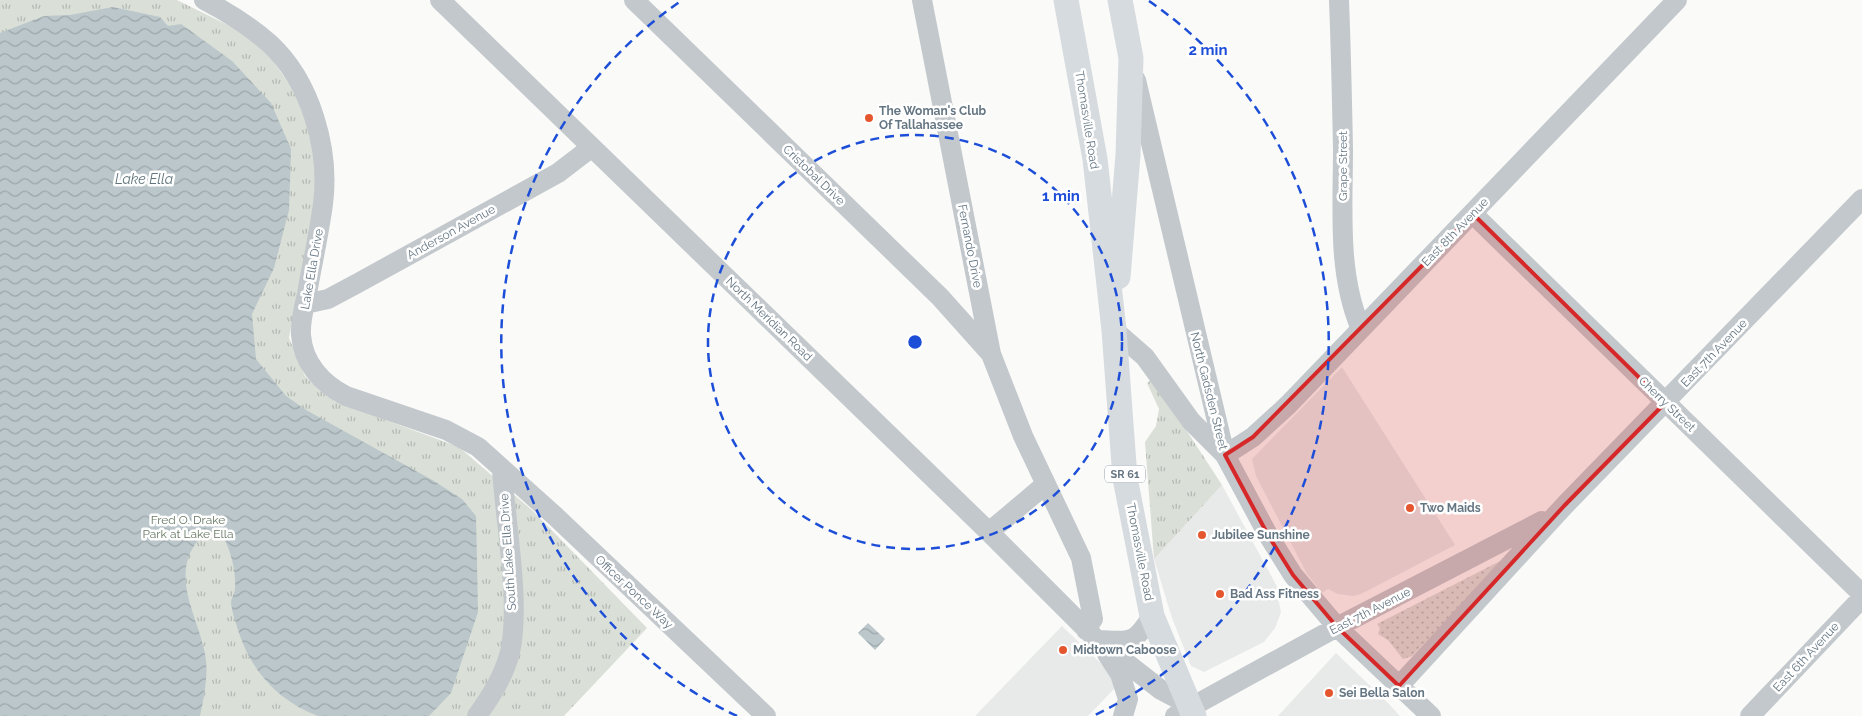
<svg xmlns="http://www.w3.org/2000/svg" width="1862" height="716" font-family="Raleway,sans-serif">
	<defs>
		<pattern id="grass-dots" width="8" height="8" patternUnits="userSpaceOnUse" patternTransform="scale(1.25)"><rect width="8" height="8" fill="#dadfd7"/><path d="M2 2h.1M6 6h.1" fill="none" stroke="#b4b9b4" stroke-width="1.8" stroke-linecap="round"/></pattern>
		<pattern id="park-tufts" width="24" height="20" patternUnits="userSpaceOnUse" patternTransform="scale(1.25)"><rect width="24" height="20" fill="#dadfd7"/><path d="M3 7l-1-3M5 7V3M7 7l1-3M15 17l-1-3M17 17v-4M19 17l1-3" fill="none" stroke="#b4b9b4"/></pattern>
		<pattern id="water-waves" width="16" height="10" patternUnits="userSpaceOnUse" patternTransform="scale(1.25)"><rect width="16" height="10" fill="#bbc7cb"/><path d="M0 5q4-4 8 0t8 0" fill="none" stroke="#9ca6aa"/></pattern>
	</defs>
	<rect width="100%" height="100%" fill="#fafaf8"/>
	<path fill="#e8e9e9" d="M1342,367L1455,545L1361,594L1353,596L1338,594L1328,589L1322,593L1307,574L1256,476L1252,459Z
		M1222,485L1281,594L1278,598L1281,612L1275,628L1264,642L1204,672L1191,666L1172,618L1154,559Z
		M1062,626L1113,675L1116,687L1088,716H975Z
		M1336,653L1387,702L1400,716H1278Z"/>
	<path fill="url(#grass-dots)" d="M1508,557L1412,656L1403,659L1388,640L1378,634L1380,628L1377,624Z"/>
	<path fill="url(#park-tufts)" d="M0,0H177L238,30L268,54L294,91L309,129L318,186L289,338L305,376L320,391L334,401L459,447L533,511L647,628L564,716H0Z
		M1153,379L1222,485L1154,559L1145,442L1156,426L1159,409L1147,383Z"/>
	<path fill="url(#water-waves)" d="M113,7L160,17L168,26L181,24L232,61L271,103L291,149L289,210L274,268L252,314L256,359L286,396L306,410L434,481L462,499L476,516L478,612L451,693L429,716H318C279,701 252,672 239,633C236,623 232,613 231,603C231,598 235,593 235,588C236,570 231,552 223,536C210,533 202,534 194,546C172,580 199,620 205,654C209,673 204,697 200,716H0V33L44,16L70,15Z
		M868,623L885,639L875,650L858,633Z"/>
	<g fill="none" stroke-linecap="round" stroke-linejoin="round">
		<path stroke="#c3c8cc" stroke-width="20" d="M204,0C227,12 250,26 270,44C311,82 330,150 323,204C319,234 312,264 307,294C304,307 300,322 301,335C303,363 322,384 346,396L446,430L478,447L555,516L766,716
			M440,0L989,532L1097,640L1161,690L1191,706
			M634,0L940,297L991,354
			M922,0L991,354L1023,436L1081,558L1093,619L1086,630
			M1339,0C1341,50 1342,99 1343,149C1343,208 1337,274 1361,329
			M1136,80L1225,455L1268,535L1293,575L1337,627L1431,716
			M1473,214L1862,594
			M305,304L328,299L358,283L558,173L592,147
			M1114,330L1145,357L1191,421L1225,455L1253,437L1288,405L1677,0
			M989,532L1046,484
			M1097,640C1130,641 1133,646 1152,616
			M1107,654L1120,674L1128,699L1123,716
			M1399,686L1564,506L1862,199
			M477,716C491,696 504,676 510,652C521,603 505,521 502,469
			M1175,716L1337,627L1542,521
			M1750,716L1862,598"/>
		<path stroke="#d6dbdf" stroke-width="25" d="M1066,0L1095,159L1114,330L1125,478L1152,616L1194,716
			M1118,277L1128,155L1131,58L1120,0"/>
	</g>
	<path fill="#d62828" fill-opacity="0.2" stroke="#d62828" stroke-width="4" stroke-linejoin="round" d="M1473,214L1665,403L1564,506L1399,686L1337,627L1293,575L1268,535L1225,455L1253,437Z"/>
	<g fill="none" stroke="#1d4ed8" stroke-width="2.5" stroke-dasharray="9 6">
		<circle cx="915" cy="342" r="207"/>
		<path d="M737 716A414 414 0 0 1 681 1M1149 1A414 414 0 0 1 1093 716"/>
	</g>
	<g fill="#e4572e" stroke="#fff" stroke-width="2">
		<circle cx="869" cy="118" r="5"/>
		<circle cx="1410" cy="508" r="5"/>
		<circle cx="1202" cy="535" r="5"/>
		<circle cx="1220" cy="594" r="5"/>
		<circle cx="1063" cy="650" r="5"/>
		<circle cx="1329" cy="693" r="5"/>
	</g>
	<g text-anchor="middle" stroke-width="5" stroke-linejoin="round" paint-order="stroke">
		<rect fill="#fff" stroke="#939fa8" stroke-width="1" x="1105" y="465.5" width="40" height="17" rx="4"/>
		<g font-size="11" font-weight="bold" fill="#657683">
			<text x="1125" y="478">SR 61</text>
		</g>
		<g font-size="12" font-weight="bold" fill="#657683" stroke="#fff" text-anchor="start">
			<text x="879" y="115">The Woman's Club<tspan x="879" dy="14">Of Tallahassee</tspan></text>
			<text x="1420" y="512">Two Maids</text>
			<text x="1212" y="539">Jubilee Sunshine</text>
			<text x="1230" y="598">Bad Ass Fitness</text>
			<text x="1073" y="654">Midtown Caboose</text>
			<text x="1339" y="697">Sei Bella Salon</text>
		</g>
		<g font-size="12" fill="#657683" stroke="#fff">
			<text transform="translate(1087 120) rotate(81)" y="4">Thomasville Road</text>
			<text transform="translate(1343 166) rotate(-90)" y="4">Grape Street</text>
			<text transform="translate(814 175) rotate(44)" y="4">Cristobal Drive</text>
			<text transform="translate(451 232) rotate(-29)" y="4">Anderson Avenue</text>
			<text transform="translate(1455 232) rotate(-46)" y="4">East 8th Avenue</text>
			<text transform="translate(970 246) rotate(79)" y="4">Fernando Drive</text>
			<text transform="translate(312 269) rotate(-80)" y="4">Lake Ella Drive</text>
			<text transform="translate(769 319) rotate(44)" y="4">North Meridian Road</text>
			<text transform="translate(1714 353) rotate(-46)" y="4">East 7th Avenue</text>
			<text transform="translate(1209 391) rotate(76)" y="4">North Gadsden Street</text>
			<text transform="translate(1667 404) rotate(44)" y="4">Cherry Street</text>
			<text transform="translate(508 552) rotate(-94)" y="4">South Lake Ella Drive</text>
			<text transform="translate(1140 552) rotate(79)" y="4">Thomasville Road</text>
			<text transform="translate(634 592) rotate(43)" y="4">Officer Ponce Way</text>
			<text transform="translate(1370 611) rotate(-27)" y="4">East 7th Avenue</text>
			<text transform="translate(1806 657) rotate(-47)" y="4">East 6th Avenue</text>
		</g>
		<g font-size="12" fill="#687a64" stroke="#fff">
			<text x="188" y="524">Fred O. Drake<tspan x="188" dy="14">Park at Lake Ella</tspan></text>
		</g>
		<g font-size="14" font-style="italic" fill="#60757c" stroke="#fff">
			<text x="144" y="184">Lake Ella</text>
		</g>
	</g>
	<circle cx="915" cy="342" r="8" fill="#1d4ed8" stroke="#fff" stroke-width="2.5"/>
	<g font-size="15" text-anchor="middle" font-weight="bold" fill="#1d4ed8" stroke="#fff" stroke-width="5" stroke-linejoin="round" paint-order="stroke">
		<text x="1208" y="55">2 min</text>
		<text x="1061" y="201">1 min</text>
	</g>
</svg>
